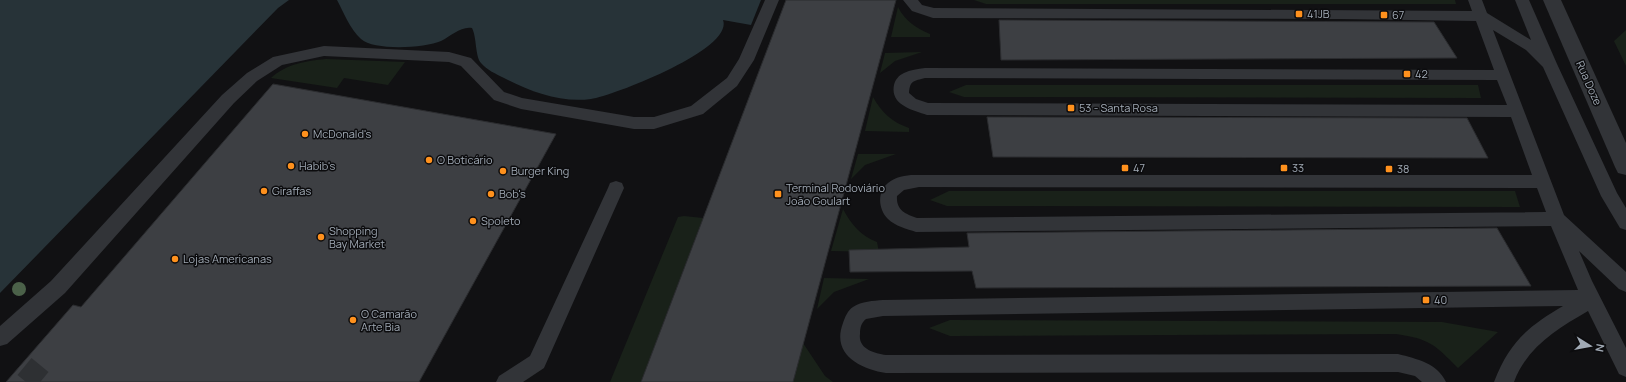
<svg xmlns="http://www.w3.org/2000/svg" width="1626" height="382" font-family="Manrope,sans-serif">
	<rect width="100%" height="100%" fill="#111113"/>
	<path fill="#192119" d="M974,0H1455L1456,4H986Z
		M898,7C905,21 916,28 930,34V37H891Z
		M1626,30V66L1614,41Z
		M922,52L895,61L880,73L885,53Z
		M326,59L405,62L388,85L344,78L337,88L271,78C286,64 306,61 326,59Z
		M966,85H1478L1481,98L964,97L949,92Z
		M873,97C882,113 892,122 909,128V132L865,131Z
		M858,154H896L865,165L851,179Z
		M949,191H1515L1520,207L947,206L930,200Z
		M843,209C851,224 861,236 877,242L879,252L831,251Z
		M684,216L703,218L641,382H610L678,217Z
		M824,278L869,279L834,292L817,309Z
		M950,320L1442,322L1498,332L1458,368C1434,344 1430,339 1396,334L950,336L929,328Z
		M803,343L825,376L833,382H793Z"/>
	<path fill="#273338" d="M0,0H289L278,8L0,293Z
		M337,0H761L751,25L723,20C734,49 615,95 591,99C561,103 531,92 504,78C496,74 487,70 481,63C475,56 477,38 472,28C461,26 451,36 441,41C425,48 374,51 361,39C350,29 344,13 337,0Z"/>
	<path fill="#3d3f43" stroke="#2b2c2f" d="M786,0H896L793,382H641Z
		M999,20L1434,22L1457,58L1001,60Z
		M273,84L556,134L419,382H6L73,305L81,307Z
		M987,117L1467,118L1488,158L993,157Z
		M1497,228L1531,286L976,288L972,271L850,272L849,250L969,247L967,233Z"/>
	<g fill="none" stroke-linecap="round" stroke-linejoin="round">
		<path stroke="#2e3033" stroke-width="22" stroke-dasharray="22 11" stroke-linecap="butt" d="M26,382L40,365"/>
		<path fill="#323438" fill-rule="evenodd" d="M765,0H779L754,60L737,86L703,114L654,129H634L521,109L494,100L461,66L449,62L324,56L282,65L257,81L234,103L65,293L7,344L0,346V326L51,281L222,95L247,73L273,57L324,46L449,52L471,58L504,92L522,98L634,117H654L691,106L727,78L739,59Z
			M903,0H918L922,5L934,8L1472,11L1468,0H1482L1487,13L1531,40L1515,0H1529L1557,64L1617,193L1626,208V230L1620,228L1601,196L1543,67L1526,50L1493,30L1564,215L1626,272V292L1619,289L1579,251L1592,281L1626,348V377L1619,374L1588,311C1557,329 1527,347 1514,382H1494C1509,343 1527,327 1563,306L883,316L866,319C861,323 860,328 860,334C858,349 874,353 886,355L1398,354C1417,359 1437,363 1446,382H1422L1415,376L1398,372L886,373C860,369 831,354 843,323C845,317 848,310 853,307C862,301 873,301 883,300L1578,290L1551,226L916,232C907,229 895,226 888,219C878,209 877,192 888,183C895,177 906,175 914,175H1532L1511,117L927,115C912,110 890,105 894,85C895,80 899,75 904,73C910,70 918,69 925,68L1494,70L1476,21L1340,19L933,18L912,11ZM925,78L1497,80L1507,105L928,103L916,99L909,93C910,80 914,81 925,78ZM919,187L1537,188L1546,212L917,218C905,214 896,210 897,196L904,190Z
			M616,181L622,183L624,188L544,368L523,382H496L499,376L530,356L608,188L610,183Z"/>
		<path fill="#323438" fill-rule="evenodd" d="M1543,0H1561L1626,143V175L1618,173L1615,167Z"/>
	</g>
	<circle fill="#4b6149" cx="19" cy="289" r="7"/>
	<g fill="#ff911d" stroke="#0c0c0e" stroke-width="1.5">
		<rect x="1295" y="10" width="8" height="8" rx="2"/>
		<rect x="1380" y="11" width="8" height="8" rx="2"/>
		<rect x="1403" y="70" width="8" height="8" rx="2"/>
		<rect x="1067" y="104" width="8" height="8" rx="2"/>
		<circle cx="305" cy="134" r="4"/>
		<circle cx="429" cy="160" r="4"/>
		<circle cx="291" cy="166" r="4"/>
		<rect x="1121" y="164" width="8" height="8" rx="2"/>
		<rect x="1280" y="164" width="8" height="8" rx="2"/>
		<rect x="1385" y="165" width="8" height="8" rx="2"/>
		<circle cx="503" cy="171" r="4"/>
		<circle cx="264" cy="191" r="4"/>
		<circle cx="491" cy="194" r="4"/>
		<rect x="774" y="190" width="8" height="8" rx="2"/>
		<circle cx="473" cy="221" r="4"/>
		<circle cx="321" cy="237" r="4"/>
		<circle cx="175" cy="259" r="4"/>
		<rect x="1422" y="296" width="8" height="8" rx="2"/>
		<circle cx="353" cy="320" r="4"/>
	</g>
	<g text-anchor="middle" stroke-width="3" stroke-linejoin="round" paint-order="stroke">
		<g font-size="11" fill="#a1aab5" stroke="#0c0c0e" text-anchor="start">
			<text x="1307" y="18">41JB</text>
			<text x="1392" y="19">67</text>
			<text x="1415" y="78">42</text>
			<text x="1079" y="112">53 - Santa Rosa</text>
			<text x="313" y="138">McDonald's</text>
			<text x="437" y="164">O Boticário</text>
			<text x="299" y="170">Habib's</text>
			<text x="1133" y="172">47</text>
			<text x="1292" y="172">33</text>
			<text x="1397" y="173">38</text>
			<text x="511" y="175">Burger King</text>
			<text x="786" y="192">Terminal Rodoviário<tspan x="786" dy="13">João Goulart</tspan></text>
			<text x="272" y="195">Giraffas</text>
			<text x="499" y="198">Bob's</text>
			<text x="481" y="225">Spoleto</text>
			<text x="329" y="235">Shopping<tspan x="329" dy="13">Bay Market</tspan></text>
			<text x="183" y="263">Lojas Americanas</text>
			<text x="1434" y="304">40</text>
			<text x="361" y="318">O Camarão<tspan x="361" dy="13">Arte Bia</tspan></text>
		</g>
		<g font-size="11" fill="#a1aab5" stroke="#0c0c0e">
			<text transform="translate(1589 83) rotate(66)" y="4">Rua Doze</text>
		</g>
	</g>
	<g transform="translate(1590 346) rotate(101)" stroke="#0c0c0e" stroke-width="3" paint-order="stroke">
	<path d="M0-3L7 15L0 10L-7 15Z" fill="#a1aab5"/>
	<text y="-6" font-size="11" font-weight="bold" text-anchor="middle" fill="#a1aab5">N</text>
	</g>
</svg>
